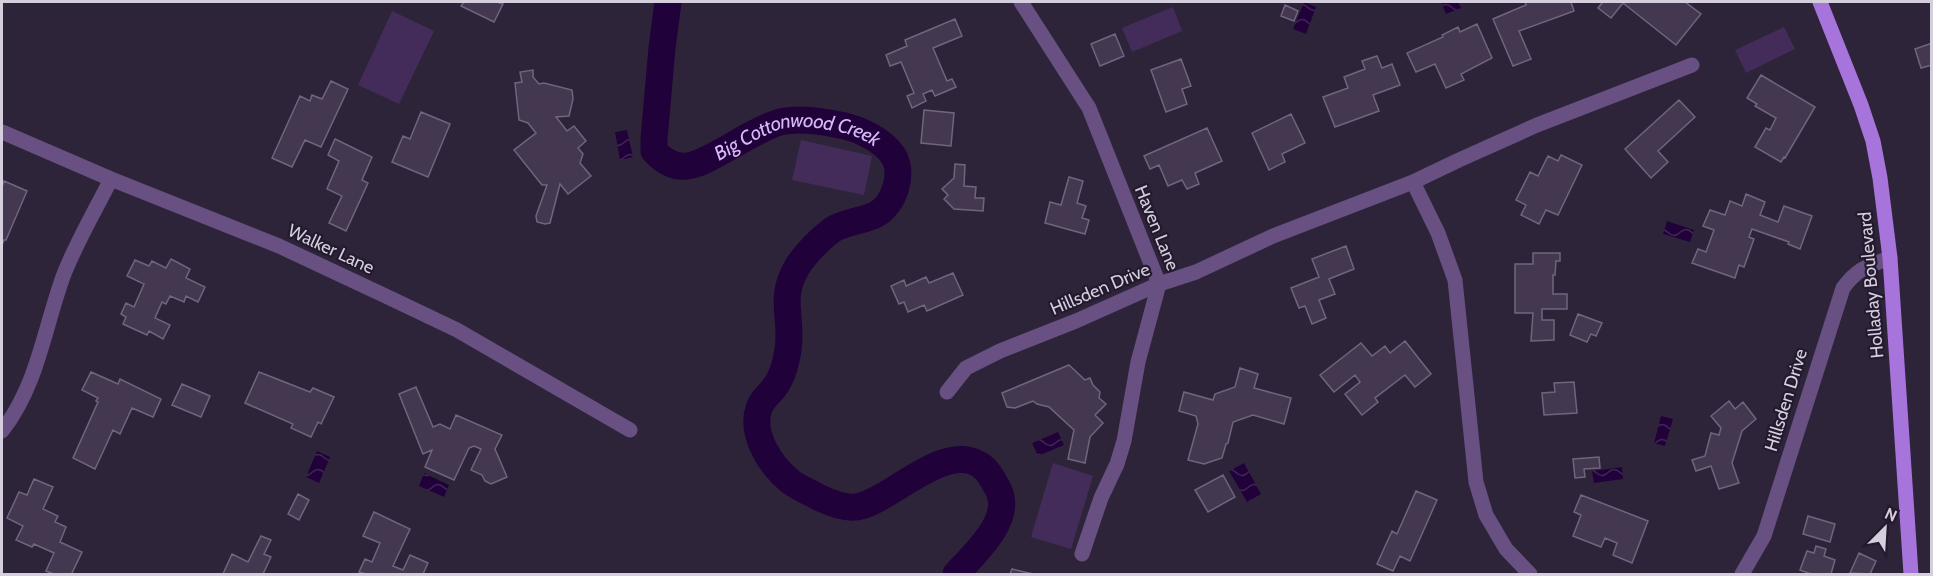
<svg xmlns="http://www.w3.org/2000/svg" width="1933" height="576" font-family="Cabin,sans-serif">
	<defs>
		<pattern id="water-waves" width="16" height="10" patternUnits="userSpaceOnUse" patternTransform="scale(1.5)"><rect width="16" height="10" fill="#210139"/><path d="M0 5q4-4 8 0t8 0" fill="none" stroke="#402555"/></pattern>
	</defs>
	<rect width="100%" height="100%" fill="#2e243a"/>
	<path fill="#432c5a" d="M1173,7L1182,31L1132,52L1122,28Z
		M392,11L434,31L399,104L358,85Z
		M1784,27L1795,49L1746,73L1735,50Z
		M801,140L872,156L864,195L792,180Z
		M1053,463L1093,476L1071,549L1031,537Z"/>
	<path fill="url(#water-waves)" d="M1304,2L1316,7L1306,34L1293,29Z
		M1441,2H1458L1461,8L1446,14Z
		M627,130L633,157L620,160L615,132Z
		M1667,221L1694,230L1690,242L1663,234Z
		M1661,416L1673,419L1665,446L1654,443Z
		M1058,432L1064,445L1038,456L1032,443Z
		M317,451L330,457L319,483L306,477Z
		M1244,463L1261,494L1247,502L1229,471Z
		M1622,467L1623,479L1594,483L1592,471Z
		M424,473L449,485L444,497L419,486Z"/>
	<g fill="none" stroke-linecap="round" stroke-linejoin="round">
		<path stroke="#210139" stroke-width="27" id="s1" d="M668,2L662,48L654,139V151C679,178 699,164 726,149C740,141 765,126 780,122C800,117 825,122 845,126C861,130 882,140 892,154C905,171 895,205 875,215C862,221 844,222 832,230C820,239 805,254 797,267C778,299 793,318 788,350C786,363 782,378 774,388C769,395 762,399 759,408C750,435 771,466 791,482C799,488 810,492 818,497C831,503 847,510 861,506C894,497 946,442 980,465C988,470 993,480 998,489C1014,519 974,554 956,574"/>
	</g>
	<path fill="#433850" stroke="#70657f" stroke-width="1.5" d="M464,2H497L503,4L494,22L461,6Z
		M1525,2H1571L1574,11L1519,31L1531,59L1513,66L1493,19L1526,5Z
		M1603,2H1685L1701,14L1676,45L1623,3L1611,18L1598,8Z
		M1285,5L1298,11L1294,21L1281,16Z
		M955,19L962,36L933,48L947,81L952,79L956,87L935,96L932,90L923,94L926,101L912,108L907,96L914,93L901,62L890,66L886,55L907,46L905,40Z
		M1477,24L1492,58L1461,74L1464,80L1446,88L1435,64L1416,72L1407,53L1443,37L1442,35L1458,27L1460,32Z
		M1115,34L1124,56L1100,66L1091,44Z
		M1932,43V65L1921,68L1915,49Z
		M1377,56L1382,68L1392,64L1400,85L1373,95L1379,111L1335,127L1323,97L1348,88L1344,77L1365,69L1362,61Z
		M1181,59L1191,86L1182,89L1187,104L1166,112L1151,70Z
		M533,70V77L539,84L544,83L572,90L573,99L569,116L556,117L567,131L574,126L586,141L578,148L583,154L580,163L591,176L568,194L560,184L550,223L545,224L537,222L536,216L547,185H542L514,150L536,133L528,123L519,120L515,83L522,82L520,72Z
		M1761,75L1815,107L1785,158L1784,157L1781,162L1755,147L1766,128L1770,130L1776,118L1755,106L1757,104L1747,98Z
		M331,81L348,89L321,147L305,140L292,167L272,158L300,96L310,101L312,95L322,99Z
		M1679,100L1695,117L1658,151L1668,162L1651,178L1625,149Z
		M924,110L954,113L951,146L921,143Z
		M421,112L450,124L428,177L392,162L403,136L410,139Z
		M1291,114L1305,143L1282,154L1285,162L1269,170L1252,133Z
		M1207,128L1222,161L1195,173L1199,184L1187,189L1182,180L1168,186L1159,165L1150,169L1144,156Z
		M335,139L372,157L362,180L368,183L346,231L329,223L342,196L327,189L339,161L328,155Z
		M1561,155L1582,165L1558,215L1546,210L1539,224L1521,215L1526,205L1516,200L1530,172L1538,176L1548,156L1558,161Z
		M955,164L965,165L964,186L976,187L975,198H984L983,211L954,209L944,199L948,195L942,189L954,178Z
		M1069,177L1083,181L1077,203L1086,206L1082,218L1089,220L1085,234L1045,223L1050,202L1061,205Z
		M4,181L27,191L6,240H4L2,245V187Z
		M1746,194L1765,202L1760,215L1778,222L1784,206L1812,216L1800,249L1788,244L1789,242L1752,229L1749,237L1754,239L1744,267L1739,265L1735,278L1692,263L1698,249L1706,252L1714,230L1703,226L1710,210L1725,215L1730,201L1742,206Z
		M1346,246L1354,269L1329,279L1335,294L1319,300L1326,318L1312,324L1305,306L1299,308L1291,288L1319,277L1312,259Z
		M1533,253H1560V261H1556L1555,275H1553V294H1567V309H1542V320H1554V340L1531,341L1533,313H1515V264H1533Z
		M171,259L190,269L186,278L205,287L198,302L186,296L184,302L170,296L166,304L162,302L155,318L170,325L163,339L149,331L147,335L123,324L126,317L121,314L126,303L134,307L144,284L127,276L135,260L149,266L152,261L166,268Z
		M953,273L963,295L927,311L924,305L908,312L904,302L899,304L891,286L904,280L906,286L926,277L929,283Z
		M1578,314L1602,323L1596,336L1591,334L1587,342L1570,335Z
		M1405,341L1431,374L1415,387L1405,375L1375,398L1378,402L1362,415L1345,394L1360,382L1355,375L1334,392L1320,375L1361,343L1372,356L1385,346L1390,353Z
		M1069,365L1085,380L1090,378L1093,385L1100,392L1099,398L1106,404L1095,415L1103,423L1090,437L1085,463L1068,459L1074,430L1049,407L1037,404L1033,401L1015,408L1007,407L1002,393Z
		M1240,368L1258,374L1254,388L1291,398L1284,424L1253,415L1233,422L1228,443L1226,444L1222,458L1204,464L1188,460L1198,424L1196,416L1179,411L1184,392L1213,400L1215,394L1235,387Z
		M91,372L118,384L120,379L161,399L153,417L132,408L120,434L113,430L95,469L73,458L98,402L96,401L98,398L82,390Z
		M259,372L310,392L313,388L334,397L321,424L318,422L311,437L291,428L293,424L245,403Z
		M1574,382L1577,413L1544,415L1542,393L1555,392L1554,383Z
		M182,384L210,396L201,417L172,405Z
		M416,387L433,427L440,424L450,429L456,415L502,435L495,449L507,477L491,484L485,481L482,475L471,470L481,449L474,446L469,448L454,480L425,467L432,450L423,454L399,394Z
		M1729,401L1735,409L1743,402L1756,419L1742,431L1732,463L1739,483L1719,489L1711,466L1696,471L1692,460L1705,456L1711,433L1719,435L1721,428L1711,416Z
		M1599,457L1600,468L1584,469L1585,477L1575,478L1573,459Z
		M1223,475L1235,497L1208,512L1195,490Z
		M34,479L53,487L43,509L58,516L55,522L66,527L60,542L82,552L72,573L75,574H54L46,571L54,553L34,544L32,547L16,540L23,526L7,518L19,492L27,495Z
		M1416,491L1437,500L1410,561L1400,556L1393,571L1377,564L1392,531L1397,534Z
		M298,494L309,500L299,520L288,514Z
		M1581,495L1648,521L1632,563L1613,555L1617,543L1605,538L1601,547L1573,536L1581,515L1574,512Z
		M374,512L410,529L393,566L403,570L410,555L428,563L423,574H366L359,572L365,559L372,562L380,543L363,536Z
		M1808,516L1835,524L1830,542L1803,534Z
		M261,536L271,540L264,554L271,557L263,574H223L232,554L248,562Z
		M1816,546L1826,549L1824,556L1835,560L1831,574H1811L1800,570L1807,551L1814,553Z
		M1859,553L1876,561L1870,574L1850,573Z
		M1012,569L1033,574H1010Z"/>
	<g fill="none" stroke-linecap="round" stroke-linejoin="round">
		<path stroke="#685083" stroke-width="15" d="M1021,2L1089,108L1159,284L1138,362L1124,441L1117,464L1101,498L1082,554
			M2,132L111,179L279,246L392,299L457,330L630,430
			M1413,182L1438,233L1455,280L1476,482L1486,515L1506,549L1530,574
			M947,392L966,368L1000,351L1076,321L1159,284L1196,272L1273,236L1413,182L1459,160L1537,125L1692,65
			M2,431C38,385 44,328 64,274C77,241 95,211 111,179
			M1742,574L1764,536L1843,288C1858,268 1868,266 1890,258"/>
		<path stroke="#a774dc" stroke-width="15" d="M1820,2L1861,105L1873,141L1880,178L1890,258L1911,574"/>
	</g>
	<g text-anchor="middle" stroke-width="4.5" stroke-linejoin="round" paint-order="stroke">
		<g font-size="18" fill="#d5cfdd" stroke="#241a2f">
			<text transform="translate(1157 228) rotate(68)" y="6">Haven Lane</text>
			<text transform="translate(331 249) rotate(25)" y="6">Walker Lane</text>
			<text transform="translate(1871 285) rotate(-95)" y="6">Holladay Boulevard</text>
			<text transform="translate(1100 289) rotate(-23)" y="6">Hillsden Drive</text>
			<text transform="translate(1786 400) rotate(-73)" y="6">Hillsden Drive</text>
		</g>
		<g font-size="20" font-style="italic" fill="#d7b9f9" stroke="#241a2f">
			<text dy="7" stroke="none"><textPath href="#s1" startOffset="306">Big Cottonwood Creek</textPath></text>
		</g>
	</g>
	<rect width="1933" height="576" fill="none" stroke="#d5cfdd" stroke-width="6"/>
	<g transform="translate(1885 528) rotate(24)" stroke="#241a2f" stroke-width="4.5" paint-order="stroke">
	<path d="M0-4.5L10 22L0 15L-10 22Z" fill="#d5cfdd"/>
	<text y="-9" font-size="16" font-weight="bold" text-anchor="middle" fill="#d5cfdd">N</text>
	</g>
</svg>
